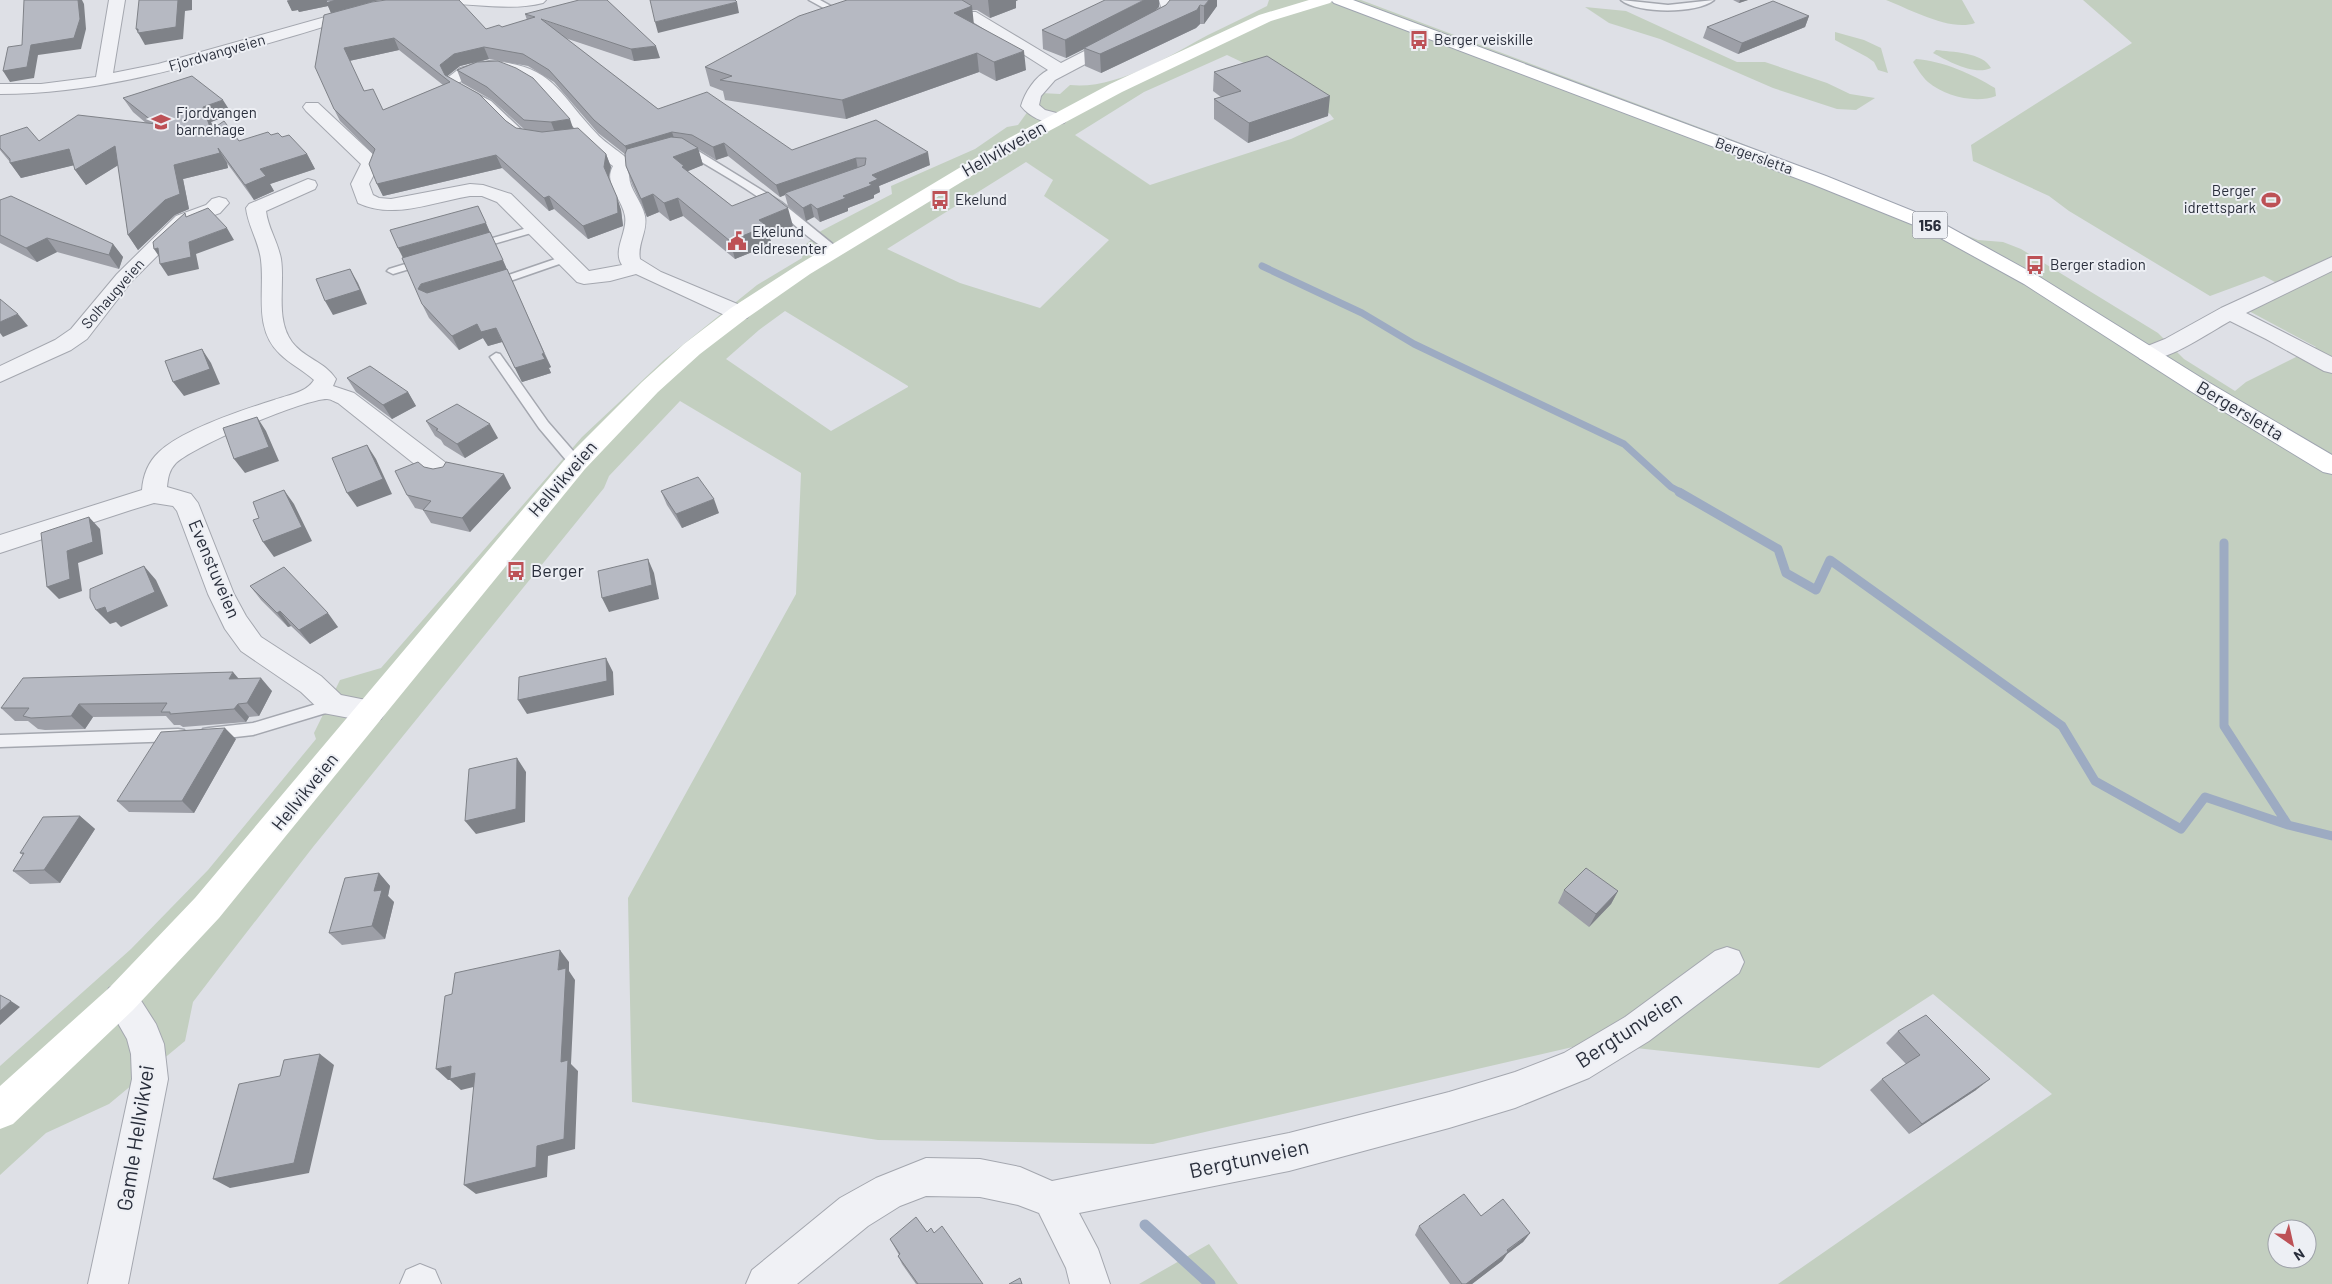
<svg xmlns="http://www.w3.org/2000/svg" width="2332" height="1284" font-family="Barlow,sans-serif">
	<rect width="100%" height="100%" fill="#dee0e6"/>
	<path fill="#c3cfc0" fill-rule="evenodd" d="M1269,0H1361L1733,140L1978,240L2003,242L2021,249L2158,333L2184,359L2235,391L2246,382L2316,347L2247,310L2291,291L2264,276L2210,296L2069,211L2049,196L1973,161L1971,145L2132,43L2083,0H2332V1284H1778L2052,1094L1933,994L1819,1068L1590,1043L1153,1144L878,1140L632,1102L628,898L796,594L801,473L680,401L609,476L604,488L313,847L219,968L193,1002L185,1041L109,1104L46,1133L0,1175V1066L131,949L208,870L316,739L314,733L340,680L381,668L582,437L664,360L757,285L802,258L804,246L821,231L892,194L891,186L975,149L1007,127L1018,125L1041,93L1060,94L1070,85C1116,90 1169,56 1208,35C1228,25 1248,16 1267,6ZM1227,55L1267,74L1330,114L1334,119L1291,139L1150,185L1075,135L1144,92ZM1026,162L1053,180L1044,196L1109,240L1040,308L960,283L887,249ZM785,311L908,386V387L831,431L726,359L759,330ZM2277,1229H2307V1259H2277Z
		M1886,0H1962L1975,23C1951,32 1909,9 1886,0Z
		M1585,7L1626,11L1737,62H1765L1827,83L1850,94L1875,98L1856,110L1837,109L1773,88L1660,39L1609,23Z
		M1835,32L1864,40L1881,48L1888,73L1878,70L1874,62L1867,57L1835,40Z
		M1936,50C1951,52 1983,52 1991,68C1974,76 1948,61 1933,53Z
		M1916,59C1943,61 1972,74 1995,88L1996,96C1975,104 1945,96 1928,82C1922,77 1917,68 1913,62Z
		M1209,1244L1238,1284H1139Z"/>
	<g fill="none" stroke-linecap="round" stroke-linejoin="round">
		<path stroke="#9dabc2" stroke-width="7" d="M1262,266L1362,313L1414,344L1624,444L1671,487L1682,493"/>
		<path stroke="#9dabc2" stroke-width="9" d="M1679,492L1778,549L1786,573L1816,590L1830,560L2062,726L2095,781L2181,829L2205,797L2288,825L2332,836
			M2224,543V726L2288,825"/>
		<path stroke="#9dabc2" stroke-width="11" d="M1145,1225L1210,1284"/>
		<g stroke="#a4a7af" stroke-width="3">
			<path id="service" d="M809,0H820L847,15L840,17Z
				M1621,0L1668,5L1714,0C1697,14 1638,14 1621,0Z
				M471,91L491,101L526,134V138H520L485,105L468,96V92Z
				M683,147L695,149L781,202L840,250L839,252C828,255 800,230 791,222C760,195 723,175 688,154L679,152L678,150Z
				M534,226L539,229L538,231L476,249L471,246L472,244Z
				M564,256L570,259L568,261L496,286H488L486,284L488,282Z
				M425,258L431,261L429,263L393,274L387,271L389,269Z
				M496,353L500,354L548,422L581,460L583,463L581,466H571L539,428L490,357Z
				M333,699L339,701L341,705L339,709L253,735L209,740L203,739L201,734L203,729L209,728L253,723Z
				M178,729L184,730L186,735L184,740L178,741L0,747V735Z"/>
		</g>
		<g stroke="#a4a7af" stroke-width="2">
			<path id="minor" d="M109,0H125L113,73L158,64L375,3L399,0H546L543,3C508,12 470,2 434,4C416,5 395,9 377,12C349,18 321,28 293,36C197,64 101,94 0,94V84H41L96,77Z
				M1159,0H1175L1177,7L1165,22L1055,80L1041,96L1039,105L1045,110L1064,115L1067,119L1064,123C1049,126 1030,118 1021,106C1025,92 1035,77 1048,70L962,15L964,12H976L1061,63L1153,16L1161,7Z
				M489,61C553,64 558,93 597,134C606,144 626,155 632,164C622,184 641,197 645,216C648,231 637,244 640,259L661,272L747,308L750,313L747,318L739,319L731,318L636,274L610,281L584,284L577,282L497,202L482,196H470C433,202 394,220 358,203L351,184L361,164L306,111L303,107L306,103H318L378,159L380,163L369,184L373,195L379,198L391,199L470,184L483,185L511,194L589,271L622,265C612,250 628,232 625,216C622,198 603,184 613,166C567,136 544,62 482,72C471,73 464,82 454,84L448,83L446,79L460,68Z
				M308,179L315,181L317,185L315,189L266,211C268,228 278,242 281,259C285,285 275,319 292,342C304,358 325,362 336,379L333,386L354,393L450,466L453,472L450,478L441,480L432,478L338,403C335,402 331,399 327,399C304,399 194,446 176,463C169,470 168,478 167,487L191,494L198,503L234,594L246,616L261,637L321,676L341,695L381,703L385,711L381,719L371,722L323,713L301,692L241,651L225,629L208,594L177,511L173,506L154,503L131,510L0,553V535L142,490C143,476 148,462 159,452C182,430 242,410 274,400C287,395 306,393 314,380C303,370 290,364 280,354C253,328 265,292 261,260C259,242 248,226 246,208L249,204Z
				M219,197L226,199L229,203L220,213L190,224L177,236L131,282L87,339L71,350L0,382V366L55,340L71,329L117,274L176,216L206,205L212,199Z
				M2332,257V271L2246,313L2332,357V373L2324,371L2266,339L2230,321C2208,333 2164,365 2140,359L2137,354L2140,349L2165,339L2221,308Z
				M1727,947L1739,951L1744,962L1739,973L1649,1041L1589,1078L1515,1108L1449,1128L1289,1171L1079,1213L1098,1249L1110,1284H1070L1066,1268L1039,1213L1018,1205L980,1197L926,1196L900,1206L868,1226L797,1284H746L752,1270L840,1198L876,1178L926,1158L980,1159L1020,1167L1052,1181L1289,1133L1449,1092L1515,1072L1564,1053L1625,1017L1715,951Z
				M121,983L133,988L156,1024L164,1044L168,1079L128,1284H88L132,1079L131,1054L127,1039L104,999L109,988Z
				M420,1264L435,1270L441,1284H400L406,1270Z"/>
		</g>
		<g stroke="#9fa4b0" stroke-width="2">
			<path id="primary" d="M1331,0H1353L1826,176L1940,222L2038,276L2208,382L2332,455V474L2323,472L2192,392L2024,284L1926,230L1812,184L1334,3Z"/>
		</g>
		<use href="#service" fill="#f0f1f5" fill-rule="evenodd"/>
		<use href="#minor" fill="#f0f1f5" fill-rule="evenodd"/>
		<path fill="#fff" fill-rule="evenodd" d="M1309,0H1333L1330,3L1271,21L1122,92L1021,146L810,274L747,318L700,354L658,392L585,469L219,918L133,1010L13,1124L0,1129V1086L109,988L195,898L567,457L642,382L684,344L731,308L796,266L1009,138L1110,84L1259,15Z"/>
		<use href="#primary" fill="#fff" fill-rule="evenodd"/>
	</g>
	<path fill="#9d9fa7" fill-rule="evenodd" d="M287,0L375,1L358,6L486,29L502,27L527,20L525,14L660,58L634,61L565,38L658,109L792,150L930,165L879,186L880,192L874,195V198L848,208V211L820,222L814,217L806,221L788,206L785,195L780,197L728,156L716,160L698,149L703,165L687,171L732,206L793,226L769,236L772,244L735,259L683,216L670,221L659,212L647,217L632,184L626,166V155L598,133L554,82L528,66L489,59L479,62L573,128L606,154L611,167L609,178L621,210L623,226L588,239L554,209L549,211L502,168L383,196L377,184L373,154L340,121L334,109L331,13L328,6L299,12L298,10L292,11ZM399,50L443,85L383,110L364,91L349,61ZM475,62L457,70L462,83L492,100L525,130L516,128L506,121L446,76L460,66Z
		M847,0H1018L1016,1V8L990,18L977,10H972L973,24L1026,70L996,81L979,72L846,119L725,100L723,91L710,86L705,67Z
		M1733,0H1748L1739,3Z
		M1166,5L1217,6L1204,24H1200L1196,28L1101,73L1085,66L1084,49L1066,58L1043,49L1042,30L1159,7L1155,11Z
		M1809,16L1805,27L1738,54L1703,38L1707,27Z
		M1214,72L1328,116L1248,143L1214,119V99L1221,97L1213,91Z
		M123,98L232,114L211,122L214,128L239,141L271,135L282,137L307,154L315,169L270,184L274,191L254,200L227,163L228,168L183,179L189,209L175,215L138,250L128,235L118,165L86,185L75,170L74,165L21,178L10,162L0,150V136L39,141L146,123L133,112Z
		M0,200L113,244L123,257L119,269L57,252L37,262L0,243Z
		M478,206L551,367L549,368L551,373L522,382L502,342L488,346L483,338L459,350L429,318L422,304Z
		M347,378L408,392L416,406L392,419L356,392Z
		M426,421L498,438L465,458L444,445L441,440L435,436Z
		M424,467L511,488L470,532L431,523L423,510L415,508L407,495Z
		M661,491L719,513L682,528L667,505Z
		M250,586L338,627L310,644L291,626L288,627L261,600Z
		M239,679L272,691L259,716L249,717L246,722L183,727L180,725H174L166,716L93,717L85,729L45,730L38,729L28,721H15L1,708Z
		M236,739L194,813L129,812L117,801Z
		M80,816L95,829L60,883L30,884L13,871L23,855L20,853Z
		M379,873L390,886L388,896L394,902L385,939L342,945L329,933Z
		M1564,890L1618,891L1611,904L1589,927L1558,903Z
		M1898,1031L1976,1090L1909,1134L1870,1090L1882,1079L1906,1064L1886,1043Z
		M1481,1216L1530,1233L1523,1242L1507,1254L1502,1261L1472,1284H1450L1415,1235L1419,1226Z
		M927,1232L934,1233L983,1284H916L902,1264L898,1256L899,1255L890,1239Z"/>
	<path fill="#7f8288" d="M78,0H82L84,4L86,29L81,49L38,55L34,78L10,82L3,71Z
		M178,0H192V10L185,11L183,39L145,45L136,29Z
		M290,0H384L375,1L331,13L328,6L299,12L298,10L292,11L287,1Z
		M988,0H1018L1016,1V8L990,18Z
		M1144,0H1159V7L1152,14L1084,48V49L1066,58L1065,40Z
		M1209,0H1217V6L1204,24V6Z
		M1740,0H1748L1739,3Z
		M737,2L739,13L658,33L655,22Z
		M1200,5V24L1196,28L1101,73L1100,54Z
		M972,6L974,25L954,13Z
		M1809,16L1805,27L1738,54L1742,43Z
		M394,38L399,50L349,61L344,48Z
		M656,46L660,58L634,61L631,49Z
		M484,47L489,59L460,66L445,78L440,65L454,54Z
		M1024,51L1026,70L996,81L994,62Z
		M977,53L979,72L846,119L842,100Z
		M1330,96L1328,116L1248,143L1249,123Z
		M223,100L232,114L211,122L220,145L211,130L203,107Z
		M570,119L574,131L556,135L551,122Z
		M672,132L676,144L630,158L625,146Z
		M724,143L728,156L716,160L713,147Z
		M115,146L125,161L86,185L75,170Z
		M218,148L227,163L228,168L183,179L189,209L175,215L138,250L128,235L174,165Z
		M698,148L703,165L686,172L673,157Z
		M69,149L79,164L21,178L10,163Z
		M928,152L930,165L879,186L880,192L874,195V198L848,208V211L820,222L817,209L869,183L872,175Z
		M307,154L315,169L270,184L274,191L254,200L245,185L260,169Z
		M606,154L611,167L608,179L604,167Z
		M496,155L502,168L383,196L377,184Z
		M856,158L858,170L785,193V195L780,197L776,185Z
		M653,194L659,212L647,217L641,199Z
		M549,196L554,209L549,211L544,198Z
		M617,197L621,210L623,226L588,239L583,226Z
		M678,198L683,216L670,221L664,203Z
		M811,204L814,217L806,221L803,208Z
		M788,208L793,226L769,236L772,244L735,259L730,241L759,220Z
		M486,223L492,237L405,262L398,248Z
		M227,228L234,240L196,254L199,269L168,276L160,264L189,242Z
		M47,238L57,252L37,262L26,248Z
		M113,244L123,257L119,269L109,255Z
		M158,248L162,261L154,249Z
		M503,260L509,274L428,298L418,289L421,284Z
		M350,269L358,283L367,304L333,315L325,301Z
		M18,314L28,326L3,337L0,333V322Z
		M477,324L496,328L502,342L488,346L483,338L459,350L452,336Z
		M202,349L211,363L220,384L184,396L173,382Z
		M544,353L551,367L549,368L542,354Z
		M545,359L551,373L522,382L515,368Z
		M408,392L416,406L392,419L383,405Z
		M257,417L266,431L279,461L245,473L234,459Z
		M490,424L498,438L465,458L457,444Z
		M367,445L376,459L392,494L357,507L347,493Z
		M504,474L511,488L470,532L462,518Z
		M284,490L294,504L312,541L274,557L263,542Z
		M714,499L719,513L682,528L676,514Z
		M89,517L100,529L103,554L78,563L82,591L59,599L47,587L67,551Z
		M648,559L654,573L659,599L609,612L602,598Z
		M144,566L156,580L168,606L121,627L116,622L110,624L96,610L105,607Z
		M280,611L291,626L288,627L277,613Z
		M328,613L338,627L310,644L299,630Z
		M606,658L613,672L614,695L527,714L518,700Z
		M233,672L244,685L229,679Z
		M261,678L272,691L259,716L247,703Z
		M79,704L93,717L85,729L71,716Z
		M238,704L249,717L246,722L234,709Z
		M225,728L236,739L194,813L182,801Z
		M517,758L526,772L525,822L476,834L465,821Z
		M80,816L95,829L60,883L44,870Z
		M379,873L390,886L388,896L394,902L385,939L372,926L374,891Z
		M1618,891L1611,904L1589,927L1596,914Z
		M560,950L569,962V971L575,980L571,1064L578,1071L575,1149L548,1156L547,1177L476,1194L464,1185L537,1146L561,1062L558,970Z
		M11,1001L20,1007L0,1025V1011Z
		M320,1054L334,1065L309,1173L230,1188L213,1179Z
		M451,1066L475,1073L486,1084L461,1090L450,1080H448L436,1069Z
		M1990,1079L1976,1090L1909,1134L1922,1124Z
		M1530,1233L1523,1242L1507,1254L1502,1261L1472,1284H1466Z"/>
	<path fill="#b6b9c2" stroke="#7f8288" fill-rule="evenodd" d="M24,0H78L80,19L74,38L31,45L27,67L3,71L8,47L22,45Z
		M139,0H178L176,27L138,33V29H136Z
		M327,0H336L326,3Z
		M386,0H459L486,29L499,25L502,27L535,17L525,14L579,0H607L656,46L631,49L541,19L658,109L707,92L792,150L876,120L928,152L872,175L878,179L869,183L872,185L843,196L846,198L817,209L811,204L803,208L785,193L865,165L866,158H856L776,185L724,143L713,147L692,135L672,132L625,146L594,120L549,70L523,54L484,47L454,54L440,65L445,75L479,94L506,121L516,128L542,132L578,128L606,154L604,167L617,197L618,213L583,226L549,196L544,198L496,155L377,184L369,164L375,149L334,109L315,67L324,15L372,2ZM394,38L450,82L383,110L373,89L364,91L344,48Z
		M650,0H735L737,2L655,22Z
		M847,0H962L972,6L954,13L1024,51L994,62L977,53L842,100L720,80L732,76L705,67L799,16Z
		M1105,0H1144L1065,40L1042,30Z
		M1170,0H1209L1204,6L1200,5L1197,10L1100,54L1084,48L1166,5Z
		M1773,1L1809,16L1742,43L1707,27Z
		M1267,56L1330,96L1249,123L1214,99L1241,91L1214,72Z
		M498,61L516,68L533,78L570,119L551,122L524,120L487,87L457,70L477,62Z
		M192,76L223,100L203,107L211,130L224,121L239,141L268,132L271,135L278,133L282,137L289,135L307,154L260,169L266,176L245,185L218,148L220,153L174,165L180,194L165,200L128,235L115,146L75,170L69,149L10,163V159L0,148V136L27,127L39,141L78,115L156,124L123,98Z
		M671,137L682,138L698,148L673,157L684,166L682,167L732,206L768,192L788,208L759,220L767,226L730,241L678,198L664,203L653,194L641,199L626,166L625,154L627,149Z
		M11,196L113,244L109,255L47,238L26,248L0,235V200Z
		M478,206L486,223L398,248L390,230Z
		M208,208L227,228L189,242L191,257L160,264L158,248L154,249L153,242L185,213L186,217Z
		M490,232L503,260L421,284L418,289L427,293L507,269L544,353L542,354L545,359L515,368L496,328L481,332L477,324L452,336L422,304L402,258Z
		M350,269L360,290L325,301L316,279Z
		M0,299L18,314L0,322Z
		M202,349L210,369L173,382L165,361Z
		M370,366L408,392L383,405L347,378Z
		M457,404L490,424L457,444L436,430L438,429L426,421Z
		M257,417L269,447L234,459L223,428Z
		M367,445L383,479L347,493L332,458Z
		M418,462L424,467L433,469L443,467L446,462L504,474L462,518L423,510L431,501L407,495L395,471Z
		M698,477L714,499L676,514L661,491Z
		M284,490L302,527L263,542L253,520L259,518L253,502Z
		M89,517L93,542L67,551L70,579L47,587L41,533Z
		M648,559L652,585L602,598L598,571Z
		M144,566L155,592L107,613L105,607L96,610L90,598V589Z
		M284,567L328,613L299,630L280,611L277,613L250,586Z
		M606,658L607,681L518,700L519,677Z
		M233,672L229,679L261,678L247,703L238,704L234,709L170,714V712H161L167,703L79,704L71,716L31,718L23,716L29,708H1L23,678Z
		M225,728L182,801H117L161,732Z
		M517,758L516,809L465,821L469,769Z
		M80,816L44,870L13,871L24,853H20L43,817Z
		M1586,868L1618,891L1596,914L1564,890Z
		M379,873L374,891L382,890L372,926L329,933L345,878Z
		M560,950L558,970L566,968L561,1062L568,1060L564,1139L537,1146L536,1167L464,1185L475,1073L450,1079L451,1066L436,1069L445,996L452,994L455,973Z
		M0,995L11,1001L0,1011Z
		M1926,1015L1990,1079L1922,1124L1882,1079L1920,1055L1898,1031Z
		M320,1054L294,1163L213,1179L239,1084L280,1076L284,1060Z
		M1464,1194L1481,1216L1503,1199L1530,1233L1507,1250L1508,1252L1466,1284H1462L1419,1226Z
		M916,1217L927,1232L931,1228L934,1233L942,1226L983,1284H918L898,1256L900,1254L890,1239Z
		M1020,1278L1022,1284H1009Z"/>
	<defs>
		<g id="bus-bare" transform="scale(1.5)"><path d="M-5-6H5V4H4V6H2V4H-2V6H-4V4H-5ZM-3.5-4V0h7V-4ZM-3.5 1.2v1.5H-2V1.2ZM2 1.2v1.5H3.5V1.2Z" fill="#bd5156" stroke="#edeff4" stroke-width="2.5" paint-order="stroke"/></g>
		<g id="school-bare" transform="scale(1.5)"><path d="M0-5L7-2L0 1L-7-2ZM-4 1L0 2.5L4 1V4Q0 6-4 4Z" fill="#bd5156" stroke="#edeff4" stroke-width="2.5" paint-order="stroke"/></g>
		<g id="stadium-bare" transform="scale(1.5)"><path d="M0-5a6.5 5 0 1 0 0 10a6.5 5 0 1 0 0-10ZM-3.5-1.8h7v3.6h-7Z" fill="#bd5156" stroke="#edeff4" stroke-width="2.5" paint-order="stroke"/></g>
		<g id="civic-bare" transform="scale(1.5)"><path d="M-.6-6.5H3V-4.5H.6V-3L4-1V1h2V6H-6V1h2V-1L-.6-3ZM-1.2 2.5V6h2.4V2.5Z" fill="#bd5156" stroke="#edeff4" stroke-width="2.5" paint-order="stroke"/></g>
	</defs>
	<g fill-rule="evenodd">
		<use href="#bus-bare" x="1419" y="40"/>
		<use href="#school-bare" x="161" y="122"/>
		<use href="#bus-bare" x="940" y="200"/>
		<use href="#stadium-bare" x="2271" y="200"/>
		<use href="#civic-bare" x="737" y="241"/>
		<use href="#bus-bare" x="2035" y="265"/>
		<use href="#bus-bare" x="516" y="571"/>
	</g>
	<g text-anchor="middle" stroke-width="4" stroke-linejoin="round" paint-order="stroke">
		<g font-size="15" fill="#292e3b" stroke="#edeff4" text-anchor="start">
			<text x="1434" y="45">Berger veiskille</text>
			<text x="176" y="118">Fjordvangen<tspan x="176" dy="17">barnehage</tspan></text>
			<text x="2256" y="196" text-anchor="end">Berger<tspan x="2256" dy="17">idrettspark</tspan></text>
			<text x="955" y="205">Ekelund</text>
			<text x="752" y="237">Ekelund<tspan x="752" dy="17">eldresenter</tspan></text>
			<text x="2050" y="270">Berger stadion</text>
		</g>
		<g font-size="15" fill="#292e3b" stroke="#edeff4">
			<text transform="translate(217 53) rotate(-16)" y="5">Fjordvangveien</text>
			<text transform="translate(1754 156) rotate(20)" y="5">Bergersletta</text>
			<text transform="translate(113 294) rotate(-49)" y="5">Solhaugveien</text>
		</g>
		<rect fill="#edeff4" stroke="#646872" stroke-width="1" x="1912.5" y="211.5" width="35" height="27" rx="4"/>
		<g font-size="16" font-weight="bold" fill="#292e3b">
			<text x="1930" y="231">156</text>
		</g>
		<g font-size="18" fill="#292e3b" stroke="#edeff4">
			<text transform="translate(1004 149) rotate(-30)" y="6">Hellvikveien</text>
			<text transform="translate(2240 411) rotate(31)" y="6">Bergersletta</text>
			<text transform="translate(563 479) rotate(-49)" y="6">Hellvikveien</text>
			<text transform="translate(214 569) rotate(67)" y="6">Evenstuveien</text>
			<text transform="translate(305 792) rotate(-51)" y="6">Hellvikveien</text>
		</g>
		<g font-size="18" fill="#292e3b" stroke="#edeff4" text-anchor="start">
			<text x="531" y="577">Berger</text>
		</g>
		<g font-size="21" fill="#292e3b" stroke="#edeff4">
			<text transform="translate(1629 1030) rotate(-33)" y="7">Bergtunveien</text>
			<text transform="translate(136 1138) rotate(-81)" y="7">Gamle Hellvikvei</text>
			<text transform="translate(1249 1159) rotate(-12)" y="7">Bergtunveien</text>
		</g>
	</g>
	<g transform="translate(2292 1244) rotate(146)"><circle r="24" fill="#edeff4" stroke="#9fa2aa"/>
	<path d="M0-4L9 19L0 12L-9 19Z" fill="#bd5156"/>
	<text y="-8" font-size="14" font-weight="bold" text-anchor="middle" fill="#292e3b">N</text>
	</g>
</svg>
